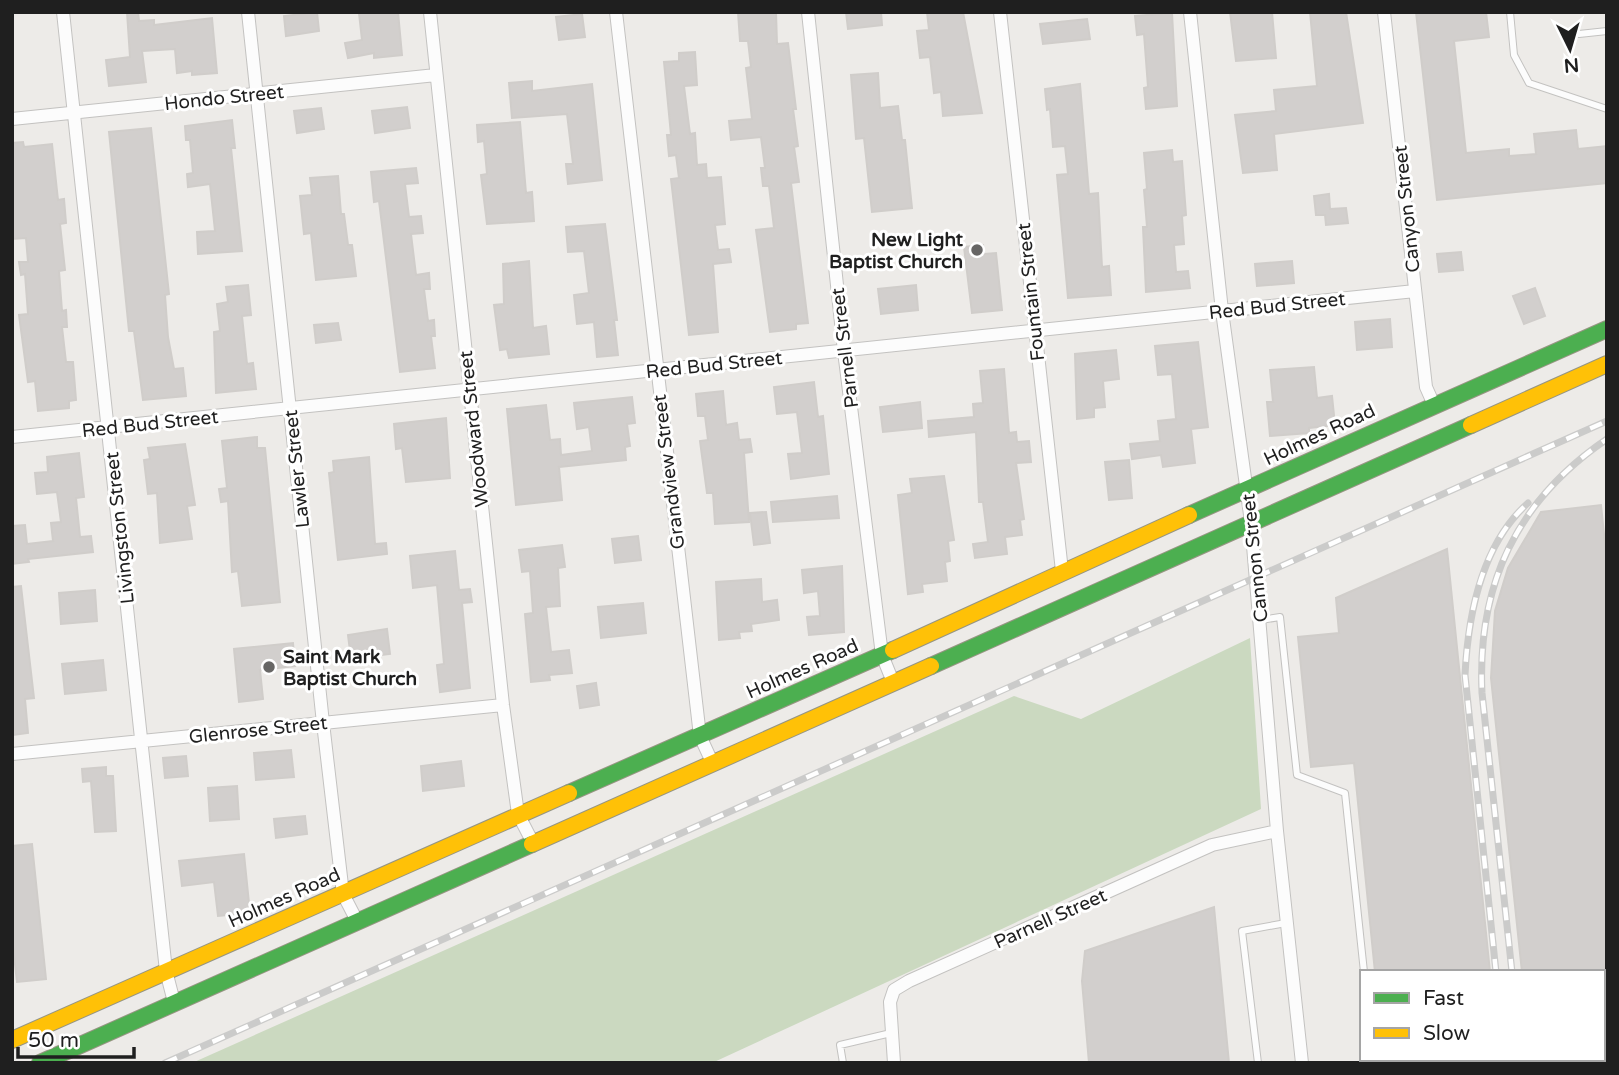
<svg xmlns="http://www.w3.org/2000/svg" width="1619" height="1075" font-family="'Varela Round',sans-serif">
	<rect width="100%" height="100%" fill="#edebe8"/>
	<path fill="#cbd9c0" d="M1250,638L1261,809L712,1063H192L1014,696L1081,719Z"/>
	<path fill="#d2cfcd" stroke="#d0cdca" stroke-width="2" d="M127,12H138L139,21L154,20V25L212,18L217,73L192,75V71L177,73L175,49L142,51L146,82L109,86L106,60L130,57Z
		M317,12L319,31L286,36L284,16Z
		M366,12H398L402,55L374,58V53L348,58L345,43L362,40L359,13Z
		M738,12H776L777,44L788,43L796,109H793L798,146L794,147L799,182L791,183L808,323L796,324V329L770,332L756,230L774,228L769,186H763L761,168H765L761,137L731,140L729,121L752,119L746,68L751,67L748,41H740Z
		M846,12H881L882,25L848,29Z
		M927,12H963L982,113L943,116L941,92L934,93L930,57L920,58L917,31L929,30Z
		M1230,12H1272L1276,58L1236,61Z
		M1310,12H1346L1363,123L1274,134L1277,170L1243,173L1235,115L1276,111L1274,90L1317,86Z
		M1416,12H1486L1489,37L1454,41L1466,153L1509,149V156L1536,154L1534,134L1576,130L1578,149L1607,146V183L1437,200Z
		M1172,13L1177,106L1146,109L1144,88L1148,87L1144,34L1137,35L1135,16Z
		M582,14L585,37L559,40L556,17Z
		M1087,19L1090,39L1043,44L1040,24Z
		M695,52L697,85L684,86L690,134L695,133L697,165L706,164L707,178L721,177L725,224L715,225L718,250L729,249L731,262L713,264L718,332L689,335L671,179L679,178L676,155L669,156L667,135H671L664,62L679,61V53Z
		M878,73L880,108L898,106L902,140H905L912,208L872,212L864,138L856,139L851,75Z
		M532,81V91L592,84L602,180L568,184L566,164H573L567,114L512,118L509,83Z
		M1080,84L1089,194L1098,193L1102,267L1109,266L1111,295L1068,298L1057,175L1068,174L1065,146L1053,147L1050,109L1047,110L1045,89Z
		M407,107L410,128L375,133L372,111Z
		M321,108L324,129L297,133L294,111Z
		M232,120L235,148H231L242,251L198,254L197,232L215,231L210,184L188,187L187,174L193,173L190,140H186L185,126Z
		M520,122L526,193L532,192L534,221L487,224L481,175L487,174L484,141L478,142L477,125Z
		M151,128L169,294L165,295L168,337L174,369L183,368L186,396L143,400L134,331H129L109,132Z
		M23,142L24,147L52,144L58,200L64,199L66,223L60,224L65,270L59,271L62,311L66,310L67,327H62L66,362H73L76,400L69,401V408L38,411L35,381L28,382L19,315L28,314L25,274L21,275L19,262H28L26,238L12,239V143Z
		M1172,150L1173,162L1182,161L1186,215L1182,216L1184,244L1174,245L1176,272L1188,271L1190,288L1146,292L1143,227H1147L1144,190L1147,189L1144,153Z
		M416,168L418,183L405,184L409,217L421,216L423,233L411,234L416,275L429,273L430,289H424L428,321L434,320L435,336H431L435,368L400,372L379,201L374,202L371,172Z
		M338,176L341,214H344L348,245H352L356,276L316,280L311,233L304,234L300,196L312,195L310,178Z
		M1329,194L1330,209L1346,208L1348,223L1326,225L1325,215H1316L1314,196Z
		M605,224L617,320H614L618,355L597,357L594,322L577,324L574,295L589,293L584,251L568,252L566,227Z
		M983,245L984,254L996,253L1002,310L972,313L964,247Z
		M1461,252L1463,270L1439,272L1437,254Z
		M529,261L533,328L546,326L549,354L509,358L507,349L500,350L494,305L504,304L503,264Z
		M1292,261L1294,283L1257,286L1255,264Z
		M248,285L251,315L242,316L247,364L253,363L256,389L216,393L214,332L220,331L217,304L228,302L226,287Z
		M916,285L918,310L881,314L878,289Z
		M1535,288L1545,316L1524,324L1513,296Z
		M1390,319L1392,347L1357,350L1355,322Z
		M338,323L341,340L316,343L314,325Z
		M1198,342L1208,427L1191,429L1195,463L1163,467L1161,455L1132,459L1130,444L1160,441L1158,421L1176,419L1172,374L1158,375L1155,346Z
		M1116,350L1119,379L1103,381L1105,407L1094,408V417L1077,419L1075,354Z
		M1314,367L1317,398L1332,396L1335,425L1309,428V433L1270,436L1267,402H1273L1270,370Z
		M1004,369L1009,433L1016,432L1017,442L1029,441L1031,462L1016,463L1024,519L1020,520L1022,535L1005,537L1007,554L975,558L973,544L988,542L983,502H979L976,432L929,437L928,421L974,417L973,404L983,403L980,371Z
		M814,382L818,417L823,416L829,474L791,479L788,454L802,453L797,412L777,414L774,387Z
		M723,391L726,425L737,423L739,440L750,439L752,452L744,453L749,522L715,524L713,493H707L700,441L708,440L705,416H698L696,394Z
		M632,397L635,423L627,424L630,446L625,447L626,460L559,467L562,500L516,505L507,409L546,405L550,440L560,439L561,455L592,451L589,427L577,429L574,403Z
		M920,402L922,428L883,432L880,407Z
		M446,418L450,478L406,482L402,448L396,449L394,424Z
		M257,437V448H265L280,602L242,606L238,571L232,572L228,501L221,502L219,489L227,488L222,441Z
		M185,444L195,505L187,506L192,539L160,543L157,493L148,494L144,460L150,459L148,448Z
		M79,453L84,497L76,498L80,537L91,536L93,552L28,559L29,562L12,564V526L25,525L27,544L53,541L51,523L61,522L57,492L37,494L35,473L48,472L47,457Z
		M369,457L375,544L386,543L387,554L338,560L329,473L334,472L333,461Z
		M1129,460L1132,498L1109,500L1105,462Z
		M944,476L954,540L948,541L950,561L945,562L947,581L922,584L923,592L908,594L898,495L912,493L910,479Z
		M837,496L839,518L773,522L771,502Z
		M1601,505L1607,563V972H1522L1491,678L1495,611L1508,568L1541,512Z
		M766,512L770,543L754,545L750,513Z
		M638,536L641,560L615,563L612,539Z
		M562,545L565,567L558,568L560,606L546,607L551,652L569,650L572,673L549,675L550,680L531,682L525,614L533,613L530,571L522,572L519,550Z
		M1447,549L1490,972H1375L1354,763L1311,767L1298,637L1339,633L1336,598Z
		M455,551L459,590L470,589L472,602L462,603L470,688L440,692L437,665L444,664L437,585L413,588L410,556Z
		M842,566L844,632L809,635L807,617L820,616L818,591L804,593L802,570Z
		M761,579L762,602L777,600L779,620L751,624L752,631L739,632L740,638L719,640L716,582Z
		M21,586L34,698L25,699L28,733L12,735V587Z
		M95,590L97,621L61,624L59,593Z
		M643,603L646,633L601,638L598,607Z
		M387,629L390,654L351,659L348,635Z
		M293,643L295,666L260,670L263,699L239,702L234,649Z
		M103,660L106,690L65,694L62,664Z
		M596,683L599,705L580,708L577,686Z
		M291,750L294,777L256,780L254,753Z
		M186,756L188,776L165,778L163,758Z
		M461,761L464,786L423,791L421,766Z
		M106,767V776H113L116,831L95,832L91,781L83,782L82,769Z
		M237,786L239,819L210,821L208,788Z
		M305,816L307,834L276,838L274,819Z
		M32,844L46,979L17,982L12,938V846Z
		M244,854L250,913L218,916L214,882L182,886L179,861Z
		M1214,907L1229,1063H1089L1082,981L1085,951Z"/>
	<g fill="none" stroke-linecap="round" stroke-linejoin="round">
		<g stroke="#c3c2c0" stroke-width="8">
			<path id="lane" d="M1510,12L1514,55L1529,83L1607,109
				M1579,34L1607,31
				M1261,620L1280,617L1297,775L1345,793L1364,972
				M1373,1059V1063
				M843,1063L840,1045L891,1033
				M1258,1063L1242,931L1286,923"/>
		</g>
		<g stroke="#c3c2c0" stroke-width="14">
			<path id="street" d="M63,12L166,971L174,1002
				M248,12L323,723L343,894L357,921
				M430,12L503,705L518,814L533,843
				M616,12L700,736L712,762
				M808,12L844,351L882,655L893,682
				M1000,12L1062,571
				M1190,12L1222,311L1251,522L1277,831L1302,1063
				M1384,12L1426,387L1434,405
				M12,119L436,75
				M12,437L1415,291
				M12,754L503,705
				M894,1063L890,1002L894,990L909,981L1212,845L1277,831"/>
		</g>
		<g stroke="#969582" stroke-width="18">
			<path id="fast" d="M1189,515L1607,329
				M931,666L1471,425
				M569,793L893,650
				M40,1063L532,844"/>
		</g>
		<g stroke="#969582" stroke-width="18">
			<path id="slow" d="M1471,425L1607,364
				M893,650L1189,515
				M532,844L931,666
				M12,1040L569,793"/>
		</g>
		<use href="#lane" stroke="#fcfcfc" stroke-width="6"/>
		<use href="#street" stroke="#fcfcfc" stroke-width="12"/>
		<use href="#fast" stroke="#4caf50" stroke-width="16"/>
		<use href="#slow" stroke="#ffc107" stroke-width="16"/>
		<g stroke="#cbcbca" stroke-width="7">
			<path id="rail" d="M1496,972L1465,675C1468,615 1481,545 1528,503
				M1512,972L1482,693C1477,585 1516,501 1607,439
				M1505,1059L1506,1063
				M1522,1059V1063
				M165,1063L1607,421"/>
		</g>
		<use href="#rail" stroke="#fff" stroke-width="4.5" stroke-dasharray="13" stroke-linecap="butt"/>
	</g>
	<g fill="#676665" stroke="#fff" stroke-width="2.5">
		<circle cx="977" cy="250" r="7"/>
		<circle cx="269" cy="667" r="7"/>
	</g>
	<g text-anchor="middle" stroke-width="6" stroke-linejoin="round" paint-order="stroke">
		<g font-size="19" fill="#1f1f1f" stroke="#fff">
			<text transform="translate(224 97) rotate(-6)" y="7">Hondo Street</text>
			<text transform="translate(1406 209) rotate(-96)" y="7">Canyon Street</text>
			<text transform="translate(1030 292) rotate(-96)" y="7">Fountain Street</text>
			<text transform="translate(1277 305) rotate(-6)" y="7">Red Bud Street</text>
			<text transform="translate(844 348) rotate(-97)" y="7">Parnell Street</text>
			<text transform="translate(714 364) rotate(-6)" y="7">Red Bud Street</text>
			<text transform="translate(150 423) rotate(-6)" y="7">Red Bud Street</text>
			<text transform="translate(473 429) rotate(-96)" y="7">Woodward Street</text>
			<text transform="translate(1319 434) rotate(-25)" y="7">Holmes Road</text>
			<text transform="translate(296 469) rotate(-96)" y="7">Lawler Street</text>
			<text transform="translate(668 472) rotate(-97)" y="7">Grandview Street</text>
			<text transform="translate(119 528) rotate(-96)" y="7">Livingston Street</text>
			<text transform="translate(1254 558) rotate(-96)" y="7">Cannon Street</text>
			<text transform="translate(802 668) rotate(-24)" y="7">Holmes Road</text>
			<text transform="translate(258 729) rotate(-6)" y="7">Glenrose Street</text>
			<text transform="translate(284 897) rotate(-24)" y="7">Holmes Road</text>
			<text transform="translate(1050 918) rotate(-24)" y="7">Parnell Street</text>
		</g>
		<g font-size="19" font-weight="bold" fill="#1f1f1f" stroke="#fff" text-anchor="end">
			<text x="963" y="246">New Light<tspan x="963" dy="22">Baptist Church</tspan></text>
			<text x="283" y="663" text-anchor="start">Saint Mark<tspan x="283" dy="22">Baptist Church</tspan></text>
		</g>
	</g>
	<rect width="1619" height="1075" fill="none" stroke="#1f1f1f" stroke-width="28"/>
	<rect x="1360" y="970" width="245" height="91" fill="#ffffff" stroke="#a5a5a5" stroke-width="2"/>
	<rect x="1374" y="993" width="35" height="10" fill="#4caf50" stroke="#a5a5a5" stroke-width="2"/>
	<text x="1423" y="1005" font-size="21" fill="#1f1f1f">Fast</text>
	<rect x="1374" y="1028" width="35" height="10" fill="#ffc107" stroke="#a5a5a5" stroke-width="2"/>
	<text x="1423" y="1040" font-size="21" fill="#1f1f1f">Slow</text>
	<g transform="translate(1570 49) rotate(175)" stroke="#ffffff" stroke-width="5" paint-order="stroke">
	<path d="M0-5L12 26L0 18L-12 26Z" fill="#1f1f1f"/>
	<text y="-10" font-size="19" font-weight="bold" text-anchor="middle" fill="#1f1f1f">N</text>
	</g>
	<path d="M18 1047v10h116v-10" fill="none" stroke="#1f1f1f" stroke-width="3.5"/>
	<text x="28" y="1047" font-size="21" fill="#1f1f1f" stroke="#ffffff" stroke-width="5" paint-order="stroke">50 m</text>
</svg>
